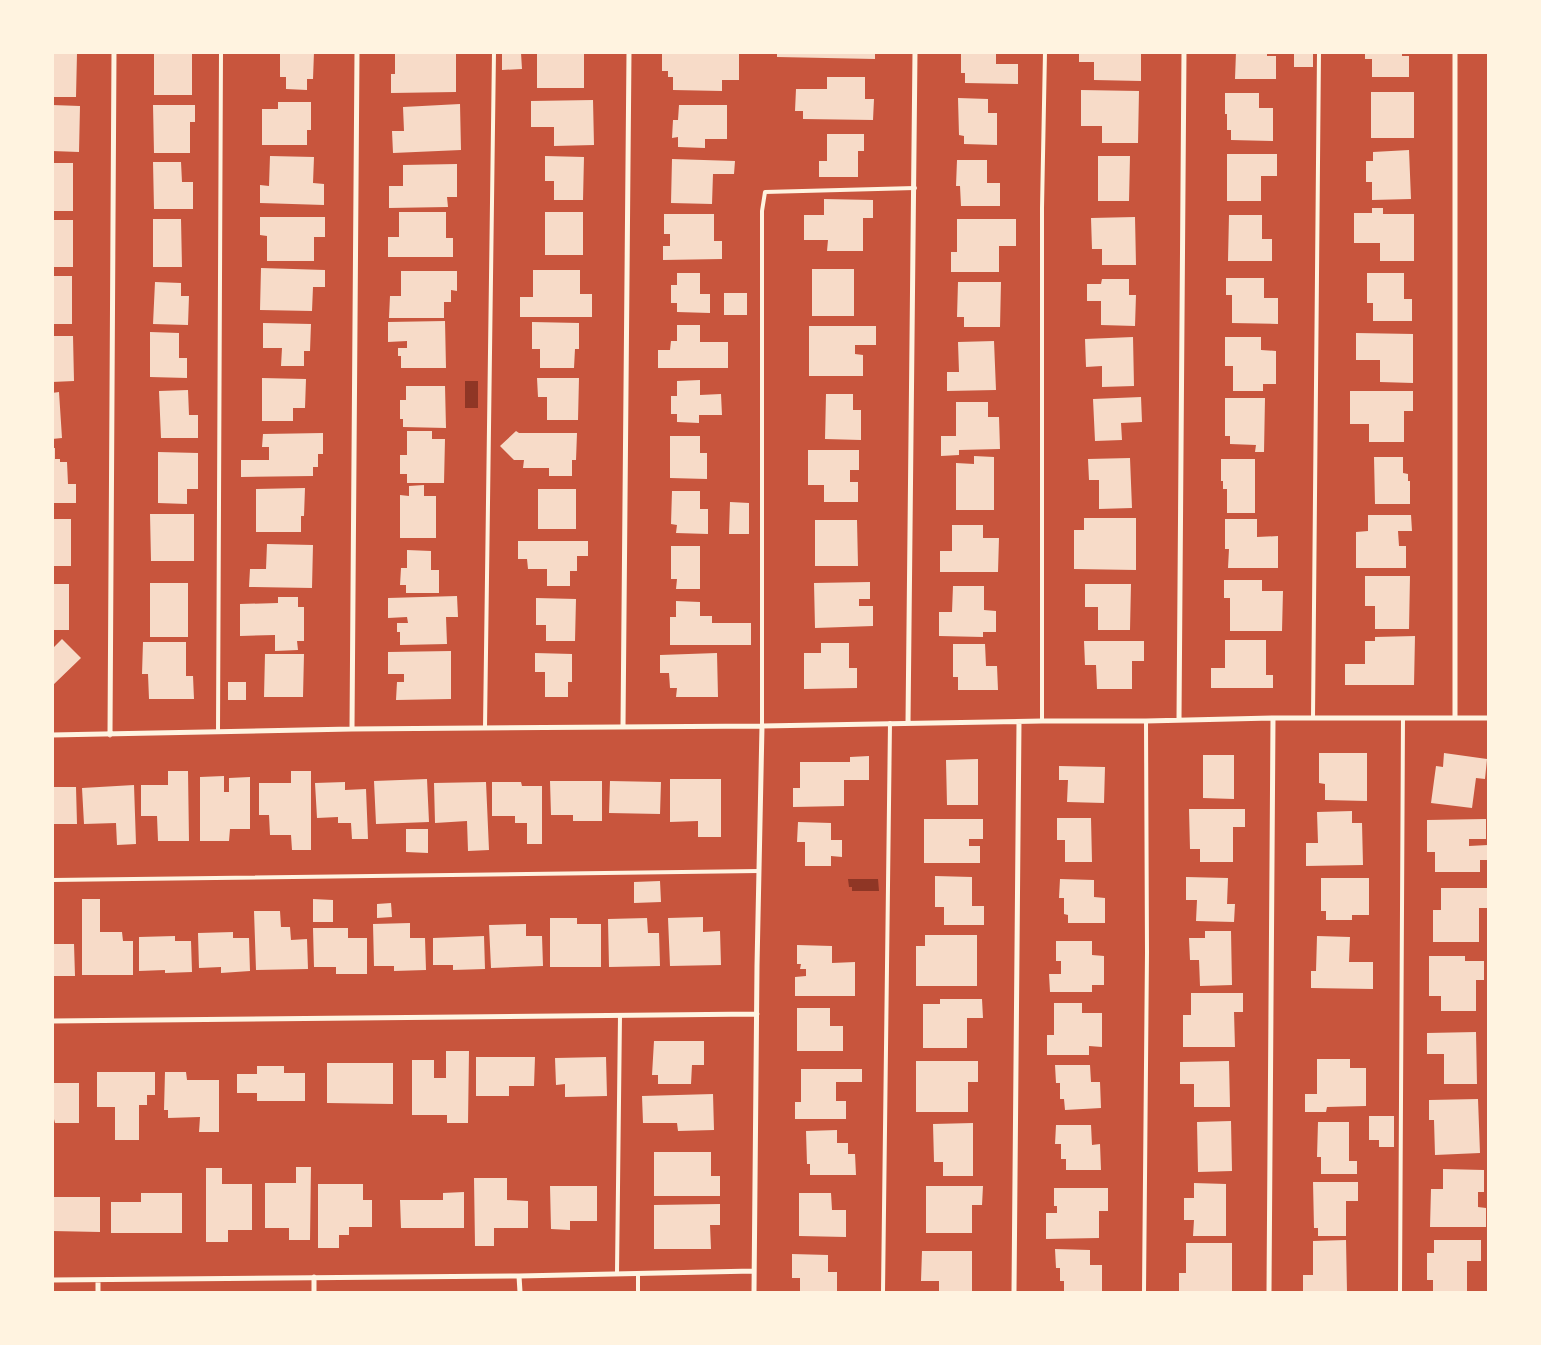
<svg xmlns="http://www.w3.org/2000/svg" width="1541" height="1345" font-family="'PT Sans',sans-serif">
	<rect width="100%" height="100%" fill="#c8553d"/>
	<path fill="#8f3625" d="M465,381H478V408H465Z
		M848,879H878L879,891H852V887H849Z"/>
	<path fill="#f7dbc8" d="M52,52L77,53L76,97H52Z
		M154,52H192V95H154Z
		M280,52H314L313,79H307V90L286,89V77H280Z
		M395,52H456V92L391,93V74H395Z
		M662,52H739V80H722V91L673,90V77H668V71H662Z
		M777,52H875V59L777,57Z
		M961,52H996V64H1018V84L965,83V73H961Z
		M1079,52H1141V81L1094,80V62H1079Z
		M1236,52H1267V56H1276V79H1235Z
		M1294,52H1313V67H1294Z
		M1365,52H1402V56H1409V77H1372V59H1365Z
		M521,53L522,69L502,70V54Z
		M537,53H584V88H537Z
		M827,77H865V99H874L873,120L803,119V111H795L796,89H827Z
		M1081,90L1139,91L1138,143H1102V126H1081Z
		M1371,92H1414V138H1371Z
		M1225,93H1259V108H1273V141L1231,140V130H1227V114H1225Z
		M958,98L988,99V113H997V145L964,144V136L959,135Z
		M593,100L594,145L554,146V127H531V101Z
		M278,102H311V130H307V145H262V109H278Z
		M460,104L461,150L393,153L392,131H404L403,107Z
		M52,105L80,106L79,152L52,151Z
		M153,105H195V122H190V153H154Z
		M679,105H727V139H705V148L678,147V137L672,138L673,120H678Z
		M827,134H864V151H858V177H819V161H827Z
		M1409,150L1411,199L1372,200V182H1366V161H1373V152Z
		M1227,154H1277V176H1261V201H1227Z
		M270,156L314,157L313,183L324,184V205L260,203V185L269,186Z
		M545,156L584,157L583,200H554V181H545Z
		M1098,156H1130L1129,201H1098Z
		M672,159L735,161L734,174H713L712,204L671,203Z
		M957,160H987V183H1000V206H961L960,186H956Z
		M153,162H181L182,182H193V209H154Z
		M52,163H73V211H52Z
		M457,164V197H447L448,207L389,208V186H403V165Z
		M824,199L873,200V218H863V251H827L828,240H804V215H824Z
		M1372,208H1383V214H1414V261H1380V243H1354V213H1372Z
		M399,212H446V238H453V257H388V237H399Z
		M545,212H583V255H545Z
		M664,214H714V241H722V259L663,260V246H670V234H664Z
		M1229,215H1262V239H1272V261H1228Z
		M260,217H325V237H314V261H267V236L260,235Z
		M1135,217L1136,265H1102V249H1092L1091,218Z
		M153,219H181L182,267H153Z
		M957,219H1016V246H999V272H951V252H957Z
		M52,220H73V267H52Z
		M261,268L325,270V287H313L312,311L260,310Z
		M812,269H854V316H812Z
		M533,270H580V294H592V317H520V297H533Z
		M401,271H457V291L451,290V302H444V318H389L390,296H401Z
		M677,273H700V294H710V313L677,312V303H671V285H677Z
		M1367,273H1404V299H1412V321H1373V303H1367Z
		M52,276H72V324H52Z
		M1226,278H1264V298H1278V324L1232,323V295H1226Z
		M1102,279H1129V295H1136L1135,326L1101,325V301H1087V284H1101Z
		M155,282L181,283V296H189L188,325L153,324Z
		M958,282H1001L1000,327H964V317H957Z
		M724,293H747V315H724Z
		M445,321L446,368H401V356H398V348H407V341L388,342V322Z
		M532,322L579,323V349H575L574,368H540V349H532Z
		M263,323L311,324L310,351H304V366H281L282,348H263Z
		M677,325H700V342H728V368H658V350H670L671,341H677Z
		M809,326H876V345H855V354L863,355V376H809Z
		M150,332L179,333V358H187V378L150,377Z
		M1356,333L1413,334V383L1380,382V360H1356Z
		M52,336H73L74,381L52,382Z
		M1133,337L1134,386L1102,387V366L1086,367L1085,339Z
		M1225,337H1261V350L1276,351V384H1263V391H1233V366H1225Z
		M994,341L996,390L947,391V372H959L958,342Z
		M262,378L306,379L305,408H293V421H262Z
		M537,378H579L578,420H547V397H538Z
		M700,380V395L721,394L722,415H699V423L677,422V414H671V396H677V381Z
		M406,386H445L446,428L403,427V419H400V400H406Z
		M188,390L189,415H198V438H161L159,391Z
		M1350,391H1413V411H1404V442H1369V424H1350Z
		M59,392L62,438L52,439V393Z
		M826,394H853V410H861V440L825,439Z
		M1141,397L1142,422L1121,423L1122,440L1095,441L1093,399Z
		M1225,398H1265L1264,452H1255L1256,445L1230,444V436H1225Z
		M956,402H988V417H999L1000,449L959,450V455L941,456V436H956Z
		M407,431H432V439H445L444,483H407V474H400V455H407Z
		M516,431L519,433H577L576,460H572V476H549V468H523L524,460H514L500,446Z
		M323,433V454H318V467H313V476L241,477V460H269V447H262L263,434Z
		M670,436H700V453H707V479L670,478Z
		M52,448H55V459H60V462H67L68,484H76V503H52Z
		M808,450H859V470H850V482H858V502H824V485H808Z
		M158,452L198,453V489H187V504L158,503Z
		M974,456L994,457V510H956V463L974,464Z
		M1374,457H1403V473L1408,474V481H1410V504H1375Z
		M1130,458L1132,508L1099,509V480H1089L1088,459Z
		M1221,459H1255V513H1227V489H1223V481H1221Z
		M424,485V496H436V538H400V495L409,496V486Z
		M305,488L304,516H301V532H256V489Z
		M538,489H576V529H538Z
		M672,491H700V509H708V534L676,533L677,525L671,524Z
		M730,502L749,503V534H729Z
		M150,514H194V561H151Z
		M1368,515H1411L1412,531H1398L1399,546H1406V568H1356V532L1368,531Z
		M1084,518H1136V570L1074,569V530H1084Z
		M52,519H71V566H52Z
		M1225,519H1257V537L1278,536V568H1228L1229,549H1225Z
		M815,520H857L858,566H815Z
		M952,525H983V538H999L998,572H940V551H952Z
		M518,541H588V556H577V571H570V586H547V569H528L527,559H518Z
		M267,544L313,545L312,588L249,587L250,569H266Z
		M671,546H700V589H676L677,579H671Z
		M407,550L431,551V570H439V593H406V585H400L401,568H407Z
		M1365,576H1410L1409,629H1375V606H1365Z
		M1224,580H1262V591H1283L1282,631H1230V598H1224Z
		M870,582V599H859V606H873V626L815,628L814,583Z
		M150,583H188V637H150Z
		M52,584H69V630H52Z
		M1085,584H1131L1130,630H1098V607H1085Z
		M953,586H984V610L996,611V632H983V637L939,636V612H952Z
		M457,596L458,617H446L447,644L400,645V632H397V623H408L407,617L388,618V598Z
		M278,597H298V607H304V641H297L298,650L275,651V635L240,636V604L278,603Z
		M536,598L576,599L575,641H546V625H536Z
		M676,601L700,602V616H712V623H751V645H670V617H676Z
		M1415,636L1414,685H1345V664H1365V641H1375V637Z
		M62,639L81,658L52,686V649Z
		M1225,640H1266V675H1273V688H1211V668H1225Z
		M1084,641H1144V661H1132V689H1097L1096,665H1085Z
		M143,642H186V676H193L194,699H149L148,674H142Z
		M821,643H849V668H857V688L804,689V653H821Z
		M953,644H985L986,666H997L998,690H958V677H953Z
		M451,651V699L396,700L397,682H404V674H388V652Z
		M535,653L572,654V682H568V697H545V672H535Z
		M717,653L718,697H676L677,688H670L669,673H660V655Z
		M265,654H304L303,697H264Z
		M228,682H246V700H228Z
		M1319,753H1367V801L1325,800V784L1319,783Z
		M1444,753L1487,759L1485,779L1476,778L1472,808L1431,803L1436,766L1443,767Z
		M1203,755H1234V799L1203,798Z
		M869,756V780H844V806L793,807V788H800V762H850V757Z
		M978,759V805H947L946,760Z
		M1059,766L1105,767L1104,803L1067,802L1068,780H1059Z
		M168,771H188L189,841H158L157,816H141V785H168Z
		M291,771H311V850H292L291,835H270L269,815H259V783H291Z
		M224,776V792H229V778L250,777V829H230L229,841H200V777Z
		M427,779L429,822L376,824L374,781Z
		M670,779H721V837H698V821L670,822Z
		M550,781H602V821H573V815H551Z
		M610,781L661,782L660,814L609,813Z
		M345,782V790L366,789L368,839H352L351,823H338V817L317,818L315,783Z
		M486,782L489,850L468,851L467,821L435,823L434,783Z
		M492,782H521L522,786H542V844H527V823H515V816H492Z
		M134,785L136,844L117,845L116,823L84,824L82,788Z
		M52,787H76L77,824H52Z
		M1189,809H1245V827H1233V862H1200V849H1190Z
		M1352,811V823H1362L1363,865L1306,866V843H1318L1317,812Z
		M1057,818H1091L1092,862H1065V840H1057Z
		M924,819H983V839H969V846H980V863H924Z
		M1486,819V839H1469V846L1488,845V860H1480V872H1435V852H1427V820Z
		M798,822L831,823V840H842V857L831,856V866H805V842H797Z
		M406,829H428V853L406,852Z
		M935,876L972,877V906H984V925H944V907H935Z
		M1186,877L1228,878L1227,904H1235L1234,922L1196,921L1197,900H1186Z
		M1321,878H1369V915H1352V920H1326V911H1321Z
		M1060,879L1094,880V897L1105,898V923H1068V915L1064,914V898H1059Z
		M660,881L661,902L634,903V882Z
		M1441,888H1488V908H1479V942H1433V910H1441Z
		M82,899H100V932H122L123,941H133V975H82Z
		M313,899L333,900V922H313Z
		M391,903L392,917L377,918V904Z
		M254,911H280L281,927H290L291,940L307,939L308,969L256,970Z
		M703,917V932L720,931L721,965L670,966L668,918Z
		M550,918H577V924H601V967H550Z
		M647,918L648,933H659L660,966L609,967L608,919Z
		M410,923V938H425L426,970L394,971V966H374L373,924Z
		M526,924V936H542L543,966L491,968L489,925Z
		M313,928H348V938H367V974H336V967H314Z
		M1205,931H1231L1232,985L1200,986L1199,960H1190L1189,938H1205Z
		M233,932V938H249L250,971L221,973V967L199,968L198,933Z
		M925,935H977V986H916V946H925Z
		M175,936V941H191L192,972L165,973V970L139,971V937Z
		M484,936L485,969L453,970V965H433V938Z
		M1317,936L1350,937L1349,962H1373V989L1311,988V971H1316Z
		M1056,941H1092V955L1104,956V985H1092V992H1050L1049,974H1061V961H1056Z
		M52,944H74L75,976H52Z
		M797,945L832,946V963L855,962V996H795V977L806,976V969H800L801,964H797Z
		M1429,956H1465V961H1484V980H1476V1011H1441V996H1429Z
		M1191,993H1243V1012H1234L1235,1047H1183V1015H1191Z
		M940,999H982L983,1018H967V1048H923V1004H940Z
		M1054,1003H1082V1013H1102V1047L1089,1046V1055H1047V1035H1054Z
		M797,1008H830V1026H843V1051H797Z
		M1476,1032L1477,1084H1444V1054H1427V1033Z
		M654,1041H704V1065H692L691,1084H658V1075H652Z
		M446,1051H469L468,1123H447V1115H412V1060H434V1078H446Z
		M476,1057H535L534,1086H509V1096H476Z
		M606,1057L607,1096L565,1097V1084L556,1085L555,1058Z
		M1317,1059H1350V1068H1366V1106L1327,1107L1326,1112H1305V1094H1317Z
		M916,1061H978V1082H968V1112H916Z
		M1229,1061L1230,1107H1194V1084H1180V1062Z
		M327,1063H393V1104L327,1103Z
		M1055,1065H1090L1091,1082H1100L1101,1108L1065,1110L1064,1099H1060V1083H1056Z
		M257,1066H284V1073H305V1101H257V1093H237V1074H257Z
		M801,1069H862V1082H836V1101H846V1119H795V1102H801Z
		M97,1072H155V1095H147V1105H139V1140H115V1107H97Z
		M165,1072H186L187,1080H219V1132H199L200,1117L168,1118V1110H164Z
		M52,1083H79V1123H55L54,1119H52Z
		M713,1094L714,1130L678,1131L677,1123H643L642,1096Z
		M1478,1099L1480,1153L1435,1155L1434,1120H1429V1100Z
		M1369,1116H1394V1147H1379V1140H1369Z
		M1231,1121L1232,1171L1198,1172L1197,1122Z
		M1318,1122H1349V1161H1357V1174H1321V1157H1317Z
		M973,1123V1176H943V1162H934L933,1124Z
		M1056,1125H1091L1092,1145L1100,1144L1101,1170H1066V1159H1061V1144H1055Z
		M837,1130V1143H848V1154H855L856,1175H810V1164H807L806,1131Z
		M654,1152H711V1176H720V1196H654Z
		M296,1167H311L310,1240H289V1228H265V1183H296Z
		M206,1168H222V1184H252V1230H228V1242H206Z
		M1443,1169L1484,1170V1192H1478V1207L1486,1208V1227H1430L1431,1189H1443Z
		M474,1178H507V1200L528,1201V1228H494V1246H475Z
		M1313,1182H1358V1201H1346V1236H1318V1228H1314Z
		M1194,1183L1226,1184V1236H1193L1194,1220H1184V1198H1194Z
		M318,1184H363V1200H372V1227H349V1235H339V1248H318Z
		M550,1186H597V1221H570V1230L551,1229Z
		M926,1186H983L982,1205H972V1233H926Z
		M1054,1188H1108V1211H1099V1238L1046,1239V1213H1057V1206H1054Z
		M464,1192V1228H401L400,1200H443V1193Z
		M141,1193H182V1233H111V1202H141Z
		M799,1193H831L832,1210H846V1237L799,1236Z
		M52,1197H100V1232L52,1231Z
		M720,1204V1225H710L711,1249H654V1205Z
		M1346,1240L1347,1292H1303V1275H1313V1241Z
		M1434,1240H1481V1261H1467V1292H1433V1280H1427V1253H1434Z
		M1186,1243H1232V1292H1179V1273H1186Z
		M1055,1249L1090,1250V1265H1102V1292H1064V1281H1060V1268H1056Z
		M922,1251H972V1292H939V1281H921Z
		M792,1254L828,1255V1272H837V1292H800V1278H792Z"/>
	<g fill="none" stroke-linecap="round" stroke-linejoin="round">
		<path stroke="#fff3e0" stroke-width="4" d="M1313,718L1319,52
			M1042,721V208L1045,52
			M762,726V211L765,192L915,188
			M485,728L494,52
			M218,732L221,52
			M52,880L759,871
			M617,1273L620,1016
			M638,1292V1273
			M883,1292L890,723
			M1144,1292L1147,952L1146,721
			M1400,1292L1403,718"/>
		<path stroke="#fff3e0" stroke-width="5" d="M1455,52V718
			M1179,720L1184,52
			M908,723L915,52
			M623,727L629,52
			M352,729L357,52
			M52,735L352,729L762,726L1042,721H1146L1273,718H1488
			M110,735L114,52
			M52,1021L757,1014
			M519,1276L520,1292
			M52,1280L519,1276L754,1271
			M98,1292V1280
			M314,1292V1277
			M754,1292L757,966L762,726
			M1014,1292L1019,722
			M1269,1292L1273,718"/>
	</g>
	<rect width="1541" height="1345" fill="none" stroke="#fff3e0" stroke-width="108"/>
</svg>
